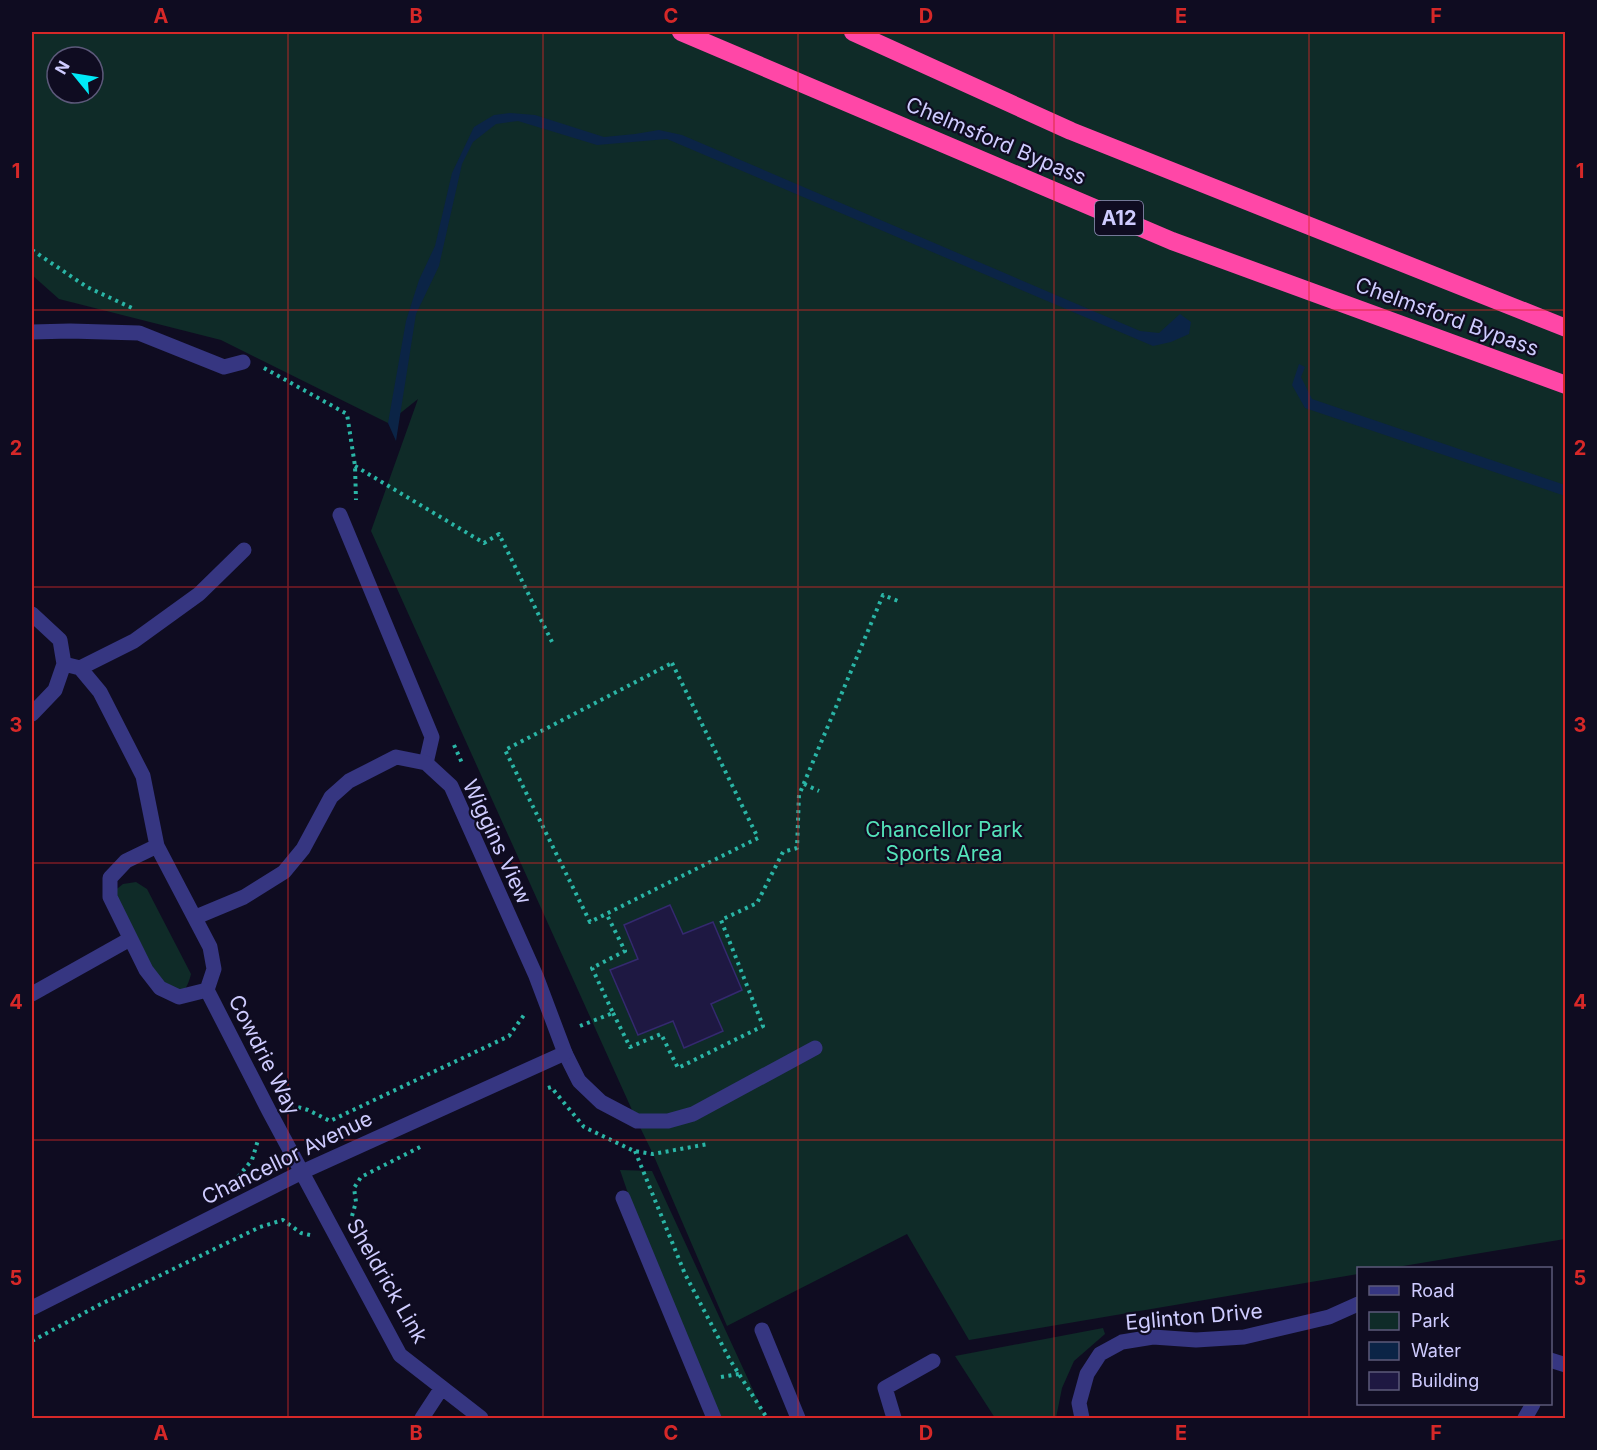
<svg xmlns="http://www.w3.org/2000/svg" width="1597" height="1450" font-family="Inter,sans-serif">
	<rect width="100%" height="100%" fill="#0f0c21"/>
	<path fill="#0f2b28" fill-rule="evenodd" d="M32,32H1565V1239L1391,1268H1358V1274L969,1340L907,1234L727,1326L653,1154L637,1121L371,531L418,399L388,423L221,340L59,299L32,275ZM57,57H93V93H57Z
		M136,882L147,889L191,974C187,990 182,996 166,997L113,892L123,884Z
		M620,1170L652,1171L766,1418H712L680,1345Z
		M1103,1328L1105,1334L1074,1361L1062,1388L1056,1418H995L955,1356Z"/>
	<path fill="#0b2446" d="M510,113L535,115L604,137L635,134L659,130L682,135L1140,331L1159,333L1180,314L1191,322L1189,334L1171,342L1153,346L667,139L597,145L518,121L496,124L473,142L462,164L439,266L416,314L396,441L388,423L406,321L419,280L435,246L452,173L474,127L494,115Z
		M1299,364L1305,367L1301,377L1312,399L1565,485V496L1305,408L1292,385Z"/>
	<path fill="#1e1842" stroke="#34296f" stroke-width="1.5" d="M670,905L683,934L713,922L742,990L711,1004L723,1031L684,1048L673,1021L638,1035L610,970L638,959L624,925Z"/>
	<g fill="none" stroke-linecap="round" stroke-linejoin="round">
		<path stroke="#2ab5a6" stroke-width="4" stroke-dasharray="3 4.5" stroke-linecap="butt" d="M32,250L87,287L132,308
			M264,368L347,414L355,466L356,500
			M355,466L484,543L499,534L553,644
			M672,663L758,838L590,922L505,750Z
			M454,745L462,763
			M804,784L819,791
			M613,1013L630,1047L661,1034L678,1068L763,1026L721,920L757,903L783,852L797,848L799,795L883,595L898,601
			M580,1026L613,1013L592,968L625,951L607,915
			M548,1088L551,1087L584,1127L634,1151L653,1154L708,1144
			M291,1105L308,1110L330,1121L509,1036L524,1015L523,1012
			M635,1151L685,1274L730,1360L767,1418
			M238,1177L252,1160L258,1140
			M352,1216L356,1202L354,1188L361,1177L424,1145
			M32,1341L99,1305L260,1227L283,1220L301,1233L310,1235
			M721,1377L739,1374"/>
		<path stroke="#363681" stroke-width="15" d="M340,515L432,737L426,763
			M565,1053L579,1081L601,1102L637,1121H668L693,1114L815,1048"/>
		<path stroke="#363681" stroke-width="15" d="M32,332L70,331L139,333L224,367L243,362
			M32,614L60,640L64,664L55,690L32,714
			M64,664L80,668L100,692L143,776L157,846L210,947L214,969L207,990L269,1111L400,1355L481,1418
			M80,668L134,641L199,594L244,550
			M157,846L126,861L110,878V897L146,970L160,988L179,997L207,990
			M32,994L130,939
			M623,1198L714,1418
			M32,1308L302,1172L565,1053L536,976L451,786L426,763L396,757L349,781L331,797L303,849L284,872L244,897L196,917
			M762,1330L798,1418
			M1550,1360L1566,1365
			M422,1418L441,1389
			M894,1418L885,1388L933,1361
			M1082,1418L1079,1403L1087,1374L1100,1354L1122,1342L1153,1337L1196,1340L1244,1337L1329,1317L1358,1304
			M1525,1418L1533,1404"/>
		<path stroke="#ff47a7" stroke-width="18" d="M681,32L1172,241L1566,385
			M853,32L1071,131L1566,328"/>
	</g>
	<path fill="none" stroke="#d62828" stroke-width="1.5" stroke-opacity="0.55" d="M288,32V1418M543,32V1418M798,32V1418M1054,32V1418M1309,32V1418M32,310H1566M32,587H1566M32,863H1566M32,1140H1566"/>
	<g text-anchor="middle" stroke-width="4.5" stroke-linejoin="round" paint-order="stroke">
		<rect fill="#0f0c21" stroke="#9592bc" stroke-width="1.5" x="1095" y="201" width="48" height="34" rx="4.5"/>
		<g font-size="20" font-weight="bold" fill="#cfccff">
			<text x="1119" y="225">A12</text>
		</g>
		<g font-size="21" fill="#cfccff" stroke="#0f0c21">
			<text transform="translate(996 141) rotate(23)" y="7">Chelmsford Bypass</text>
			<text transform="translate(1447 317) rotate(20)" y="7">Chelmsford Bypass</text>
			<text transform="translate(497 842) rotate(65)" y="7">Wiggins View</text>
			<text transform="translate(264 1055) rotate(63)" y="7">Cowdrie Way</text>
			<text transform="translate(287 1158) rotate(-26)" y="7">Chancellor Avenue</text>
			<text transform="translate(387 1281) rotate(60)" y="7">Sheldrick Link</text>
			<text transform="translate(1194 1317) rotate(-5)" y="7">Eglinton Drive</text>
		</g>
		<g font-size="21" fill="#54e2b9" stroke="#0f0c21">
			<text x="944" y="837">Chancellor Park<tspan x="944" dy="24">Sports Area</tspan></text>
		</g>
	</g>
	<rect width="1597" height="1450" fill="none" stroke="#0f0c21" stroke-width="66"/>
	<rect x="1357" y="1267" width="195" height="138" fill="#0f0c21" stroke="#5c597a" stroke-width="1.5"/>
	<rect x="1369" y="1286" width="30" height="9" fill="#363681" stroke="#5c597a" stroke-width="1.5"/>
	<text x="1411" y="1297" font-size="18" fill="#cfccff">Road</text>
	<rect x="1369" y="1312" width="30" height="18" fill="#0f2b28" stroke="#5c597a" stroke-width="1.5"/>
	<text x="1411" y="1327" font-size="18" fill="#cfccff">Park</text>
	<rect x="1369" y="1342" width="30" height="18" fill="#0b2446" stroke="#5c597a" stroke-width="1.5"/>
	<text x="1411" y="1357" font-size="18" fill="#cfccff">Water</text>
	<rect x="1369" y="1372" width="30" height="18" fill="#1e1842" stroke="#5c597a" stroke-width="1.5"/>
	<text x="1411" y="1387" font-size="18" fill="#cfccff">Building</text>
	<g transform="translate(75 75) rotate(300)"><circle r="28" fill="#0f0c21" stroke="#5c597a" stroke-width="1.5"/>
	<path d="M0-4.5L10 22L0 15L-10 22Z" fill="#00e9f7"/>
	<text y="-9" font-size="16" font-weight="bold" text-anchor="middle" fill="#cfccff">N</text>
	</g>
	<rect x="33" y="33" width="1531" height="1384" fill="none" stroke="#d62828" stroke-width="2"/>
	<g font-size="20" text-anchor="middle" font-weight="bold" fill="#d62828">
		<text x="161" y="23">A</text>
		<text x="416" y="23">B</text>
		<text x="671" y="23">C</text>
		<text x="926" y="23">D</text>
		<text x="1181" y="23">E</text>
		<text x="1436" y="23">F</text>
		<text x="16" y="178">1</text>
		<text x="1580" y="178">1</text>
		<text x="16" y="455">2</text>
		<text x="1580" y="455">2</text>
		<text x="16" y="732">3</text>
		<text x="1580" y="732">3</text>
		<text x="16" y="1009">4</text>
		<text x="1580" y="1009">4</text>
		<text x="16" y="1285">5</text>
		<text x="1580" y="1285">5</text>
		<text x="161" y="1440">A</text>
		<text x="416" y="1440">B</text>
		<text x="671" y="1440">C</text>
		<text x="926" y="1440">D</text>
		<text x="1181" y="1440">E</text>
		<text x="1436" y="1440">F</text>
	</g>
</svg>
